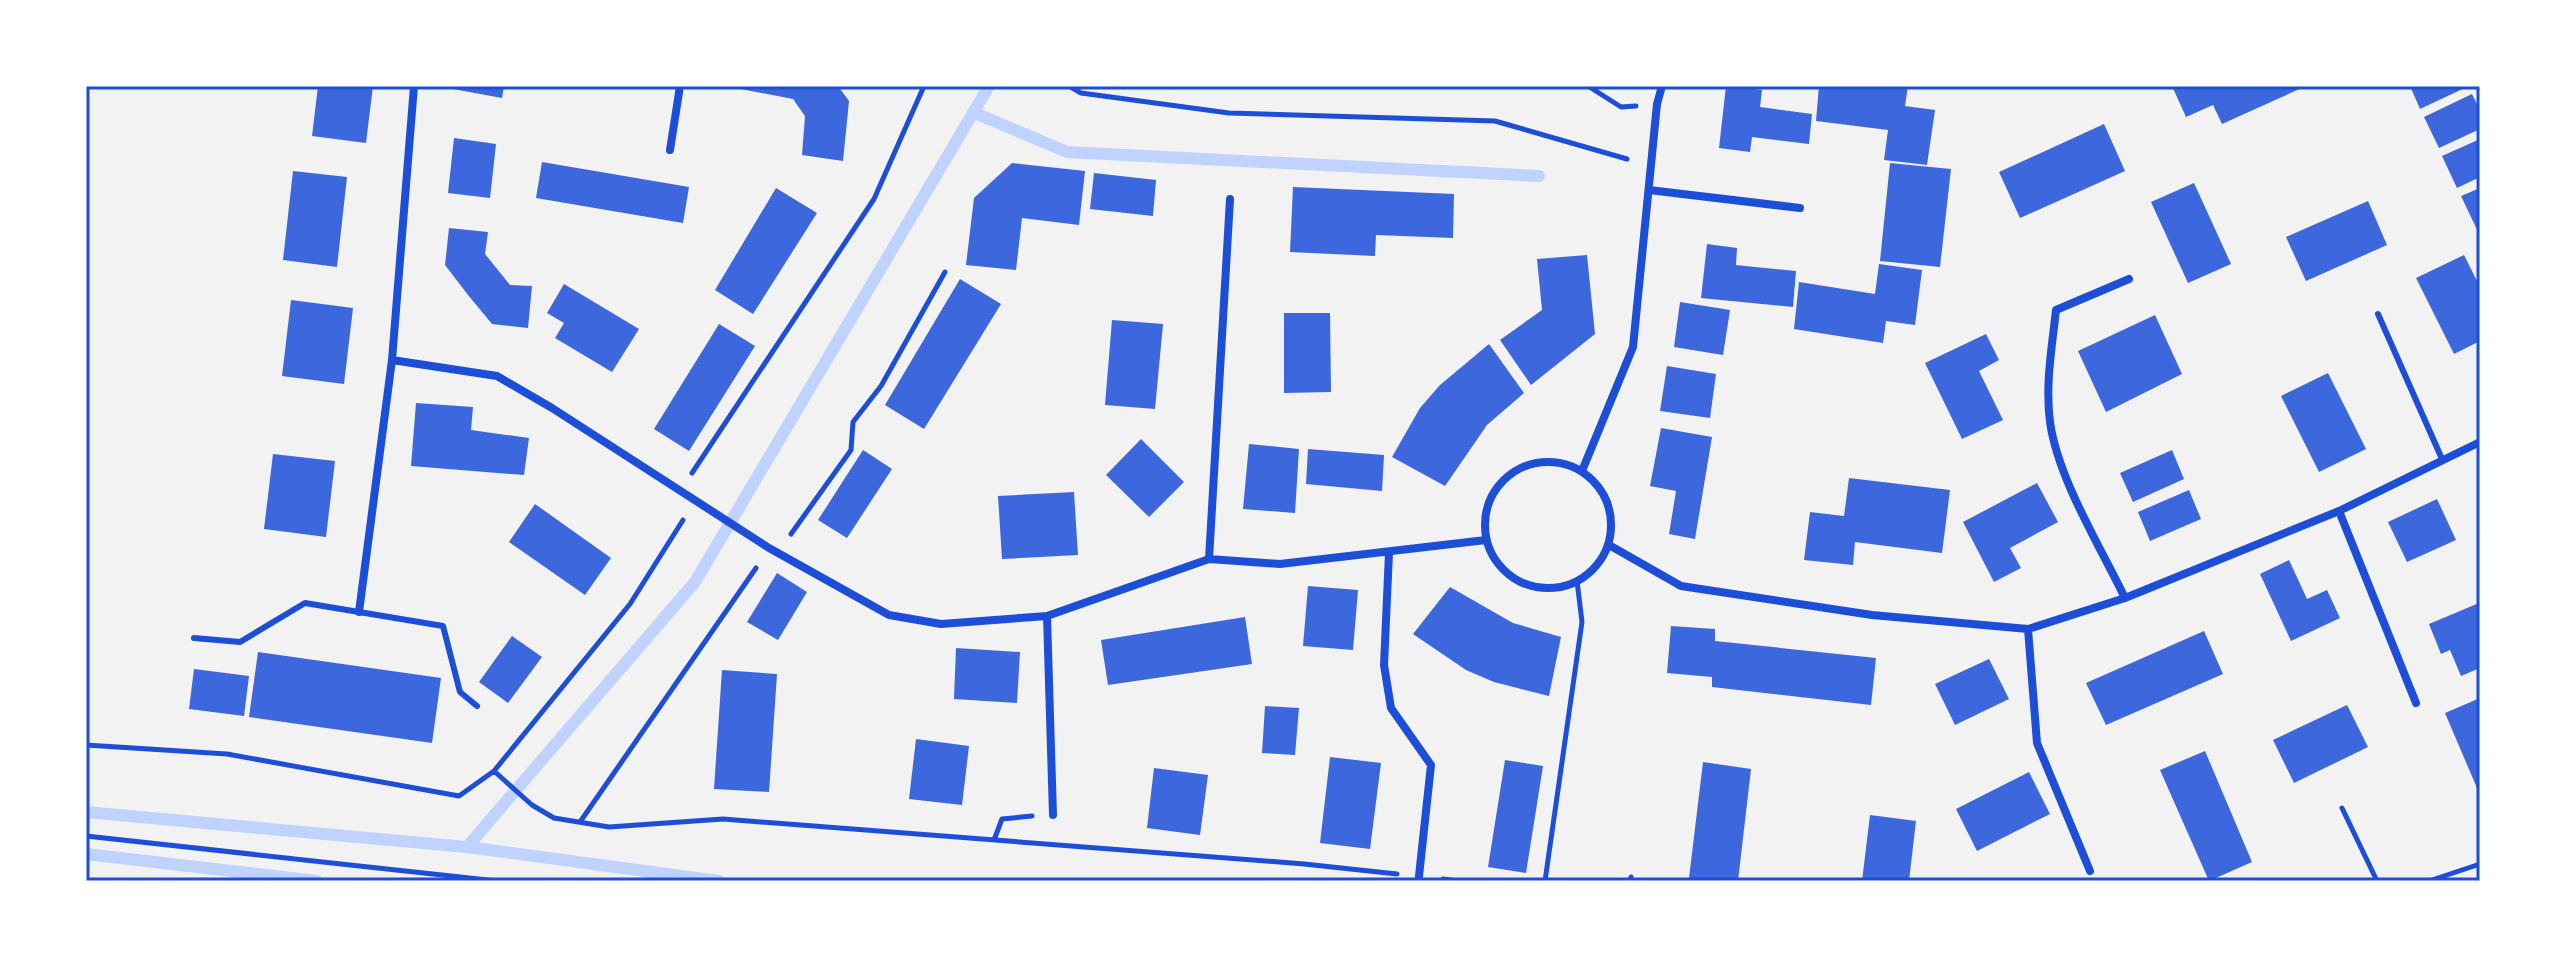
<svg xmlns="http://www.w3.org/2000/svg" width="2566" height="967" font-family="'Open Sans',sans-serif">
	<rect width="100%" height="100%" fill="#f2f2f2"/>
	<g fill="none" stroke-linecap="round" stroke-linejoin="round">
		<path stroke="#bfd3fe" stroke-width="12" d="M975,113L1067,152L1539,176
			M86,812L467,847L719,881
			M467,847L695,582L989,86
			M86,854L317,881"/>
	</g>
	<path fill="#3d67dc" d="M318,86H373L366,143L312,136Z
		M454,86H504L502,98L453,89Z
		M725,86H838L849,101L843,161L802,155L805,116L793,99Z
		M1726,86L1762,90L1760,107L1812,114L1809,144L1752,137L1750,152L1719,148Z
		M1819,86H1908L1905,106L1935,110L1927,165L1884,160L1888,130L1816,121Z
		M2172,86H2306L2222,124L2213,105L2186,117Z
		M2410,86H2469L2420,109Z
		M2472,94L2480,110V129L2439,148L2424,117Z
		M2104,124L2125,171L2020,218L1999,172Z
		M454,138L496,144L490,198L448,193Z
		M2480,139V177L2457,188L2442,156Z
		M542,162L689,187L683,223L536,198Z
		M1012,163L1085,171L1079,225L1022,218L1016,270L966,265L974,198Z
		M1890,163L1951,169L1940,267L1880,261Z
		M293,171L347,177L337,267L283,260Z
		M1094,173L1156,180L1153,216L1090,209Z
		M2194,183L2231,264L2188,283L2151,202Z
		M1293,187L1454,194L1453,238L1376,235L1375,256L1290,252Z
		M776,188L817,213L753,314L715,290Z
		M2480,188V236L2461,196Z
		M2368,201L2387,245L2306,281L2286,237Z
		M449,228L488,232L485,254L510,285L532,286L528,328L492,324L468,295L445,265Z
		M1707,244L1737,248L1736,265L1796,271L1793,307L1701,298Z
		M1587,255L1595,334L1531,385L1500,340L1542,310L1537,259Z
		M2464,255L2480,287V341L2454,354L2416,278Z
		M1879,264L1922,270L1915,325L1886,321L1883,343L1794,329L1799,282L1875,294Z
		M960,279L1001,304L924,429L885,405Z
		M564,284L639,329L612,372L555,338L564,323L547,313Z
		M291,300L353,308L344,384L282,376Z
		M1680,302L1730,310L1723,355L1674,347Z
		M1284,313H1330L1331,392L1284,393Z
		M2155,315L2182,374L2106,412L2078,351Z
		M1112,320L1163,324L1155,409L1105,405Z
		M719,324L755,346L689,451L654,429Z
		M1986,334L1999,360L1979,371L2003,420L1962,439L1925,363Z
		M1489,344L1524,393L1487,425L1445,486L1392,457L1420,408L1440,385Z
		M1667,366L1716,374L1710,418L1660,411Z
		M2328,373L2366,449L2319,472L2281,396Z
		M416,403L473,407L471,430L529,438L524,475L411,466Z
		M1661,428L1712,437L1695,539L1669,534L1676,491L1650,486Z
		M1141,439L1184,482L1149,517L1106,475Z
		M1249,444L1299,449L1295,513L1243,509Z
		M1308,449L1384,455L1382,491L1306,484Z
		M863,450L892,469L847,538L818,520Z
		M2172,450L2184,479L2133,502L2120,473Z
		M273,454L335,461L326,537L264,529Z
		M1849,478L1950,490L1942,553L1855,542L1853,565L1804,560L1810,512L1844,516Z
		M2037,483L2058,522L2010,548L2021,568L1994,582L1963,522Z
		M2189,490L2201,519L2150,541L2138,512Z
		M1074,492L1078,555L1002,559L998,496Z
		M2437,499L2456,540L2407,562L2388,522Z
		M535,504L611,558L585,595L509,542Z
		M2289,560L2307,599L2327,590L2340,618L2291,641L2260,574Z
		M777,573L807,592L778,640L747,622Z
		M1308,586L1358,590L1353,650L1303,646Z
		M1450,587L1513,623L1561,637L1549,696L1494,682L1466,670L1413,634Z
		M2479,603L2480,668L2461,676L2450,650L2441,654L2429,624Z
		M1245,617L1252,664L1108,685L1101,640Z
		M1671,626L1715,629V641L1876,658L1871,705L1712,687V677L1667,673Z
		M2204,631L2223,674L2106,725L2086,683Z
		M512,636L542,657L508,703L479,682Z
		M956,648L1020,652L1017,703L954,699Z
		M258,652L441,678L432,743L249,717Z
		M1989,659L2009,699L1955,725L1935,684Z
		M194,669L249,676L244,716L189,709Z
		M722,670L777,674L769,792L714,789Z
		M2480,698V795L2445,713Z
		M2347,705L2368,747L2294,783L2273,740Z
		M1265,706L1299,708L1295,755L1262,753Z
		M916,739L969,746L962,805L909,799Z
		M2205,751L2252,862L2209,881L2160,770Z
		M1330,757L1381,763L1370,849L1320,843Z
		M1505,760L1543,766L1526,873L1488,867Z
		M1703,762L1751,769L1738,881L1689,878Z
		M1154,768L1208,775L1200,835L1147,828Z
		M2029,772L2050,814L1977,851L1956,809Z
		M1870,815L1916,821L1909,881H1862Z"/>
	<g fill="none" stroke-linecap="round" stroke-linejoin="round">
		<path stroke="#1d4ed8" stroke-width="5" d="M1069,86L1081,93L1229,113L1495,121L1627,159
			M1588,86L1621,107L1636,106
			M692,473L874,199L924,86
			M791,534L851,450L853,422L881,386L945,272
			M86,745L227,754L459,796L494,771L630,604L683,520
			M494,771L532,805L554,818L609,827L723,819L1304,864L1397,874
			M2342,808L2377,881
			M580,822L756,568
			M86,836L497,881
			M994,840L1002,819L1032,816
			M1443,879L1458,881
			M1545,881L1582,622L1577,581
			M1630,881L1631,877
			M2429,881L2480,864"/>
		<path stroke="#1d4ed8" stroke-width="6" d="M2378,314L2442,459
			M194,638L240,642L305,603L443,626L460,692L477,706"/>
		<path stroke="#1d4ed8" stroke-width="8" d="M670,150L680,86
			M1649,190L1800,208
			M392,360L497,376L552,408L769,548L889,615L941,624L1047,616L1209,559L1280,564L1486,540
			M1485 525a63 63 0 1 1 126 0a63 63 0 1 1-126 0Z
			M1582,471L1633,347L1657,104L1662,86
			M2339,511L2416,703
			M1609,545L1681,586L1872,615L2028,629L2125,598L2339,511L2480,442
			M1389,553L1384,665L1391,708L1431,765L1419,876
			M1209,559L1230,199
			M2125,598C2100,546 2058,479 2050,422C2045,385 2052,347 2056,310L2129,279
			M359,612L392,360L414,86
			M1047,616L1053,815
			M2028,629L2037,743L2090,871"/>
	</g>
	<rect width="2566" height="967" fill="none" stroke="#ffffff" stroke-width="176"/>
	<rect x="88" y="88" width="2390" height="791" fill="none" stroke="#1d4ed8" stroke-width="3"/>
</svg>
